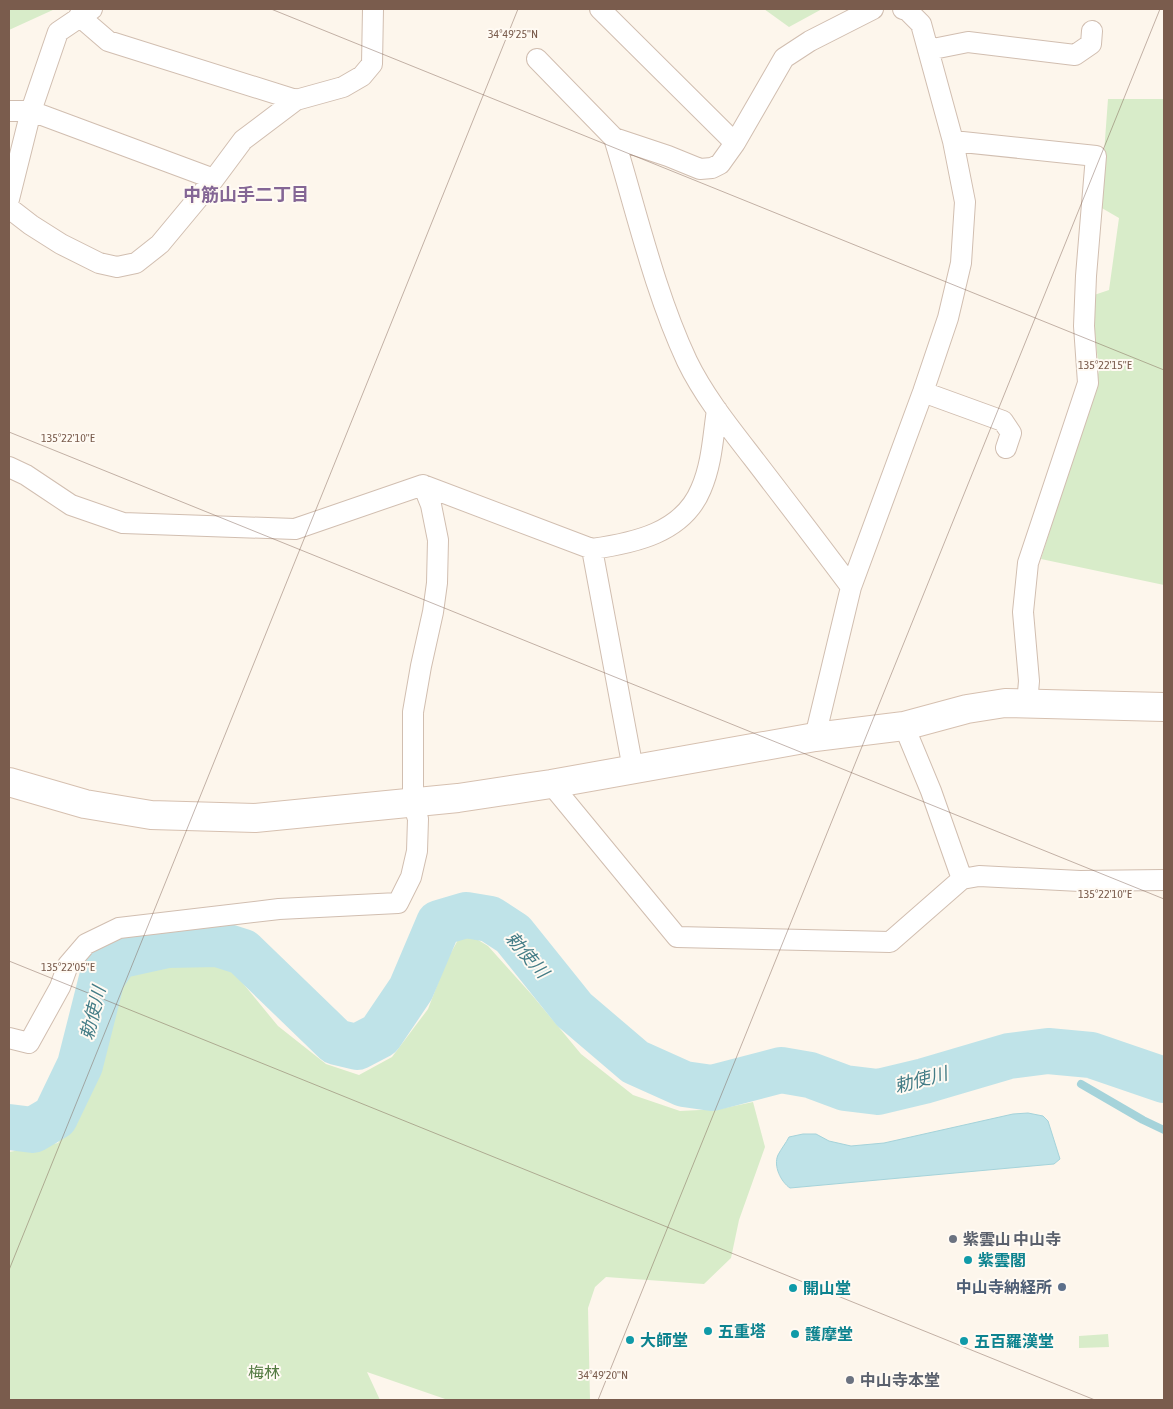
<svg xmlns="http://www.w3.org/2000/svg" width="1173" height="1409" font-family="'Asap Condensed','Noto Sans JP',sans-serif">
	<rect width="100%" height="100%" fill="#fdf6ec"/>
	<path fill="#d8ecc9" d="M9,9H55L9,30Z
		M764,9H822L789,27Z
		M1108,99H1164V585L1041,559L1099,371L1091,296L1109,290L1119,218L1100,207Z
		M470,935L488,946L532,995L581,1054L633,1095L680,1111L720,1109L753,1102L765,1147L739,1220L731,1258L704,1284L606,1277L595,1287L588,1308L590,1400H448L367,1372L380,1400H9V1152L58,1143L87,1099L113,990L135,968L199,958L227,964L278,1026L326,1064L359,1075L392,1057L428,1009L446,962L459,938Z
		M1108,1334L1109,1347L1079,1348V1336Z"/>
	<path fill="#bfe3e8" stroke="#a5d3da" d="M1028,1113L1043,1116L1048,1121L1060,1159L1054,1164L790,1188C781,1182 773,1166 778,1155C781,1149 786,1143 789,1137L803,1134H816L829,1141L851,1146L884,1143L1013,1114Z"/>
	<g fill="none" stroke-linecap="round" stroke-linejoin="round">
		<path stroke="#a5d3da" stroke-width="8" d="M1081,1084L1143,1120L1164,1130"/>
		<path stroke="#bfe3e8" stroke-width="46" d="M9,1127L33,1130L55,1117L80,1065L102,978L117,956L167,945L218,944L243,952L336,1042L357,1047L380,1035L411,989L439,923L466,915L490,919L513,934L574,1010L635,1062L684,1084L712,1088L781,1070L810,1075L845,1088L878,1092L924,1081L1009,1056L1048,1051L1091,1055L1164,1080"/>
		<g stroke="#d1beb0" stroke-width="22">
			<path id="street" d="M600,9L735,143L720,164L712,168L700,169L668,156L614,138C637,213 654,290 687,361C704,396 729,427 753,458C786,501 819,544 851,587
				M79,16L108,41L296,100
				M928,50L968,42L1075,55L1091,44L1092,31
				M537,59L614,138
				M9,111H31L214,179
				M953,141L1096,156L1086,276L1084,326L1088,383L1028,563L1023,612L1029,681L1027,704
				M735,143L784,58L810,41L873,9
				M9,199L31,111L58,32L92,9
				M9,208L31,225L61,244L99,263L117,267L136,263L160,244L214,179L243,140L296,100L343,87L362,76L372,64L373,9
				M923,392L1003,421L1011,433L1006,448
				M9,467L26,475L71,505L123,523L295,529L423,485L592,549L633,769
				M592,549C634,543 683,533 701,489C712,464 713,436 717,410
				M904,726L931,791L962,879
				M815,737L851,587L923,392L948,318L961,263L965,202L953,141L921,24L907,10L903,9
				M551,784L677,937L890,942L962,879L979,876L1080,881L1164,880
				M9,1038L29,1043L60,987L68,965L86,944L119,928L279,909L398,903L411,877L417,851L418,819L413,803V712L421,666L433,612L437,583L438,540L431,505L423,485"/>
		</g>
		<g stroke="#d6c0b0" stroke-width="30">
			<path id="secondary" d="M9,782L85,804L151,815L255,818L458,798L551,784L815,737L904,726L967,709L1005,703L1164,707"/>
		</g>
		<use href="#street" stroke="#fff" stroke-width="20"/>
		<use href="#secondary" stroke="#fff" stroke-width="28"/>
	</g>
	<path fill="none" stroke="#7a5c4d" stroke-width="1" stroke-opacity="0.45" d="M271,9L1164,370M9,432L1164,899M9,961L1095,1400M9,1270L518,9M598,1400L1160,9"/>
	<g fill="#6b7280" stroke="#fffaf3" stroke-width="2">
		<circle cx="953" cy="1239" r="5"/>
		<circle cx="850" cy="1380" r="5"/>
	</g>
	<g fill="#0f9aa8" stroke="#fffaf3" stroke-width="2">
		<circle cx="968" cy="1260" r="5"/>
		<circle cx="793" cy="1288" r="5"/>
		<circle cx="708" cy="1331" r="5"/>
		<circle cx="795" cy="1334" r="5"/>
		<circle cx="630" cy="1340" r="5"/>
		<circle cx="964" cy="1341" r="5"/>
	</g>
	<circle fill="#5c6f8a" stroke="#fffaf3" stroke-width="2" cx="1062" cy="1287" r="5"/>
	<g text-anchor="middle" stroke-width="4" stroke-linejoin="round" paint-order="stroke">
		<g font-size="16" font-weight="bold" fill="#5b616d" stroke="#fffaf3" text-anchor="start">
			<text x="963" y="1245">紫雲山 中山寺</text>
			<text x="860" y="1386">中山寺本堂</text>
		</g>
		<g font-size="16" font-weight="bold" fill="#0d838f" stroke="#fffaf3" text-anchor="start">
			<text x="978" y="1266">紫雲閣</text>
			<text x="803" y="1294">開山堂</text>
			<text x="718" y="1337">五重塔</text>
			<text x="805" y="1340">護摩堂</text>
			<text x="640" y="1346">大師堂</text>
			<text x="974" y="1347">五百羅漢堂</text>
		</g>
		<g font-size="16" font-weight="bold" fill="#4e5e75" stroke="#fffaf3" text-anchor="end">
			<text x="1052" y="1293">中山寺納経所</text>
		</g>
		<g font-size="16" fill="#537a41" stroke="#fffaf3">
			<text x="264" y="1378">梅林</text>
		</g>
		<g font-size="18" font-weight="bold" fill="#846695" stroke="#fffaf3">
			<text x="246" y="201">中筋山手二丁目</text>
		</g>
		<g font-size="18" font-style="italic" fill="#437c86" stroke="#fffaf3">
			<text transform="translate(527 955) rotate(49)" y="6">勅使川</text>
			<text transform="translate(93 1013) rotate(-76)" y="6">勅使川</text>
			<text transform="translate(921 1080) rotate(-15)" y="6">勅使川</text>
		</g>
	</g>
	<g font-size="12" text-anchor="middle" fill="#7a5c4d" stroke="#fffaf3" stroke-width="4" stroke-linejoin="round" paint-order="stroke">
		<text x="513" y="38">34°49'25"N</text>
		<text x="1105" y="369">135°22'15"E</text>
		<text x="68" y="442">135°22'10"E</text>
		<text x="1105" y="898">135°22'10"E</text>
		<text x="68" y="971">135°22'05"E</text>
		<text x="603" y="1379">34°49'20"N</text>
	</g>
	<rect width="1173" height="1409" fill="none" stroke="#7a5c4d" stroke-width="20"/>
</svg>
